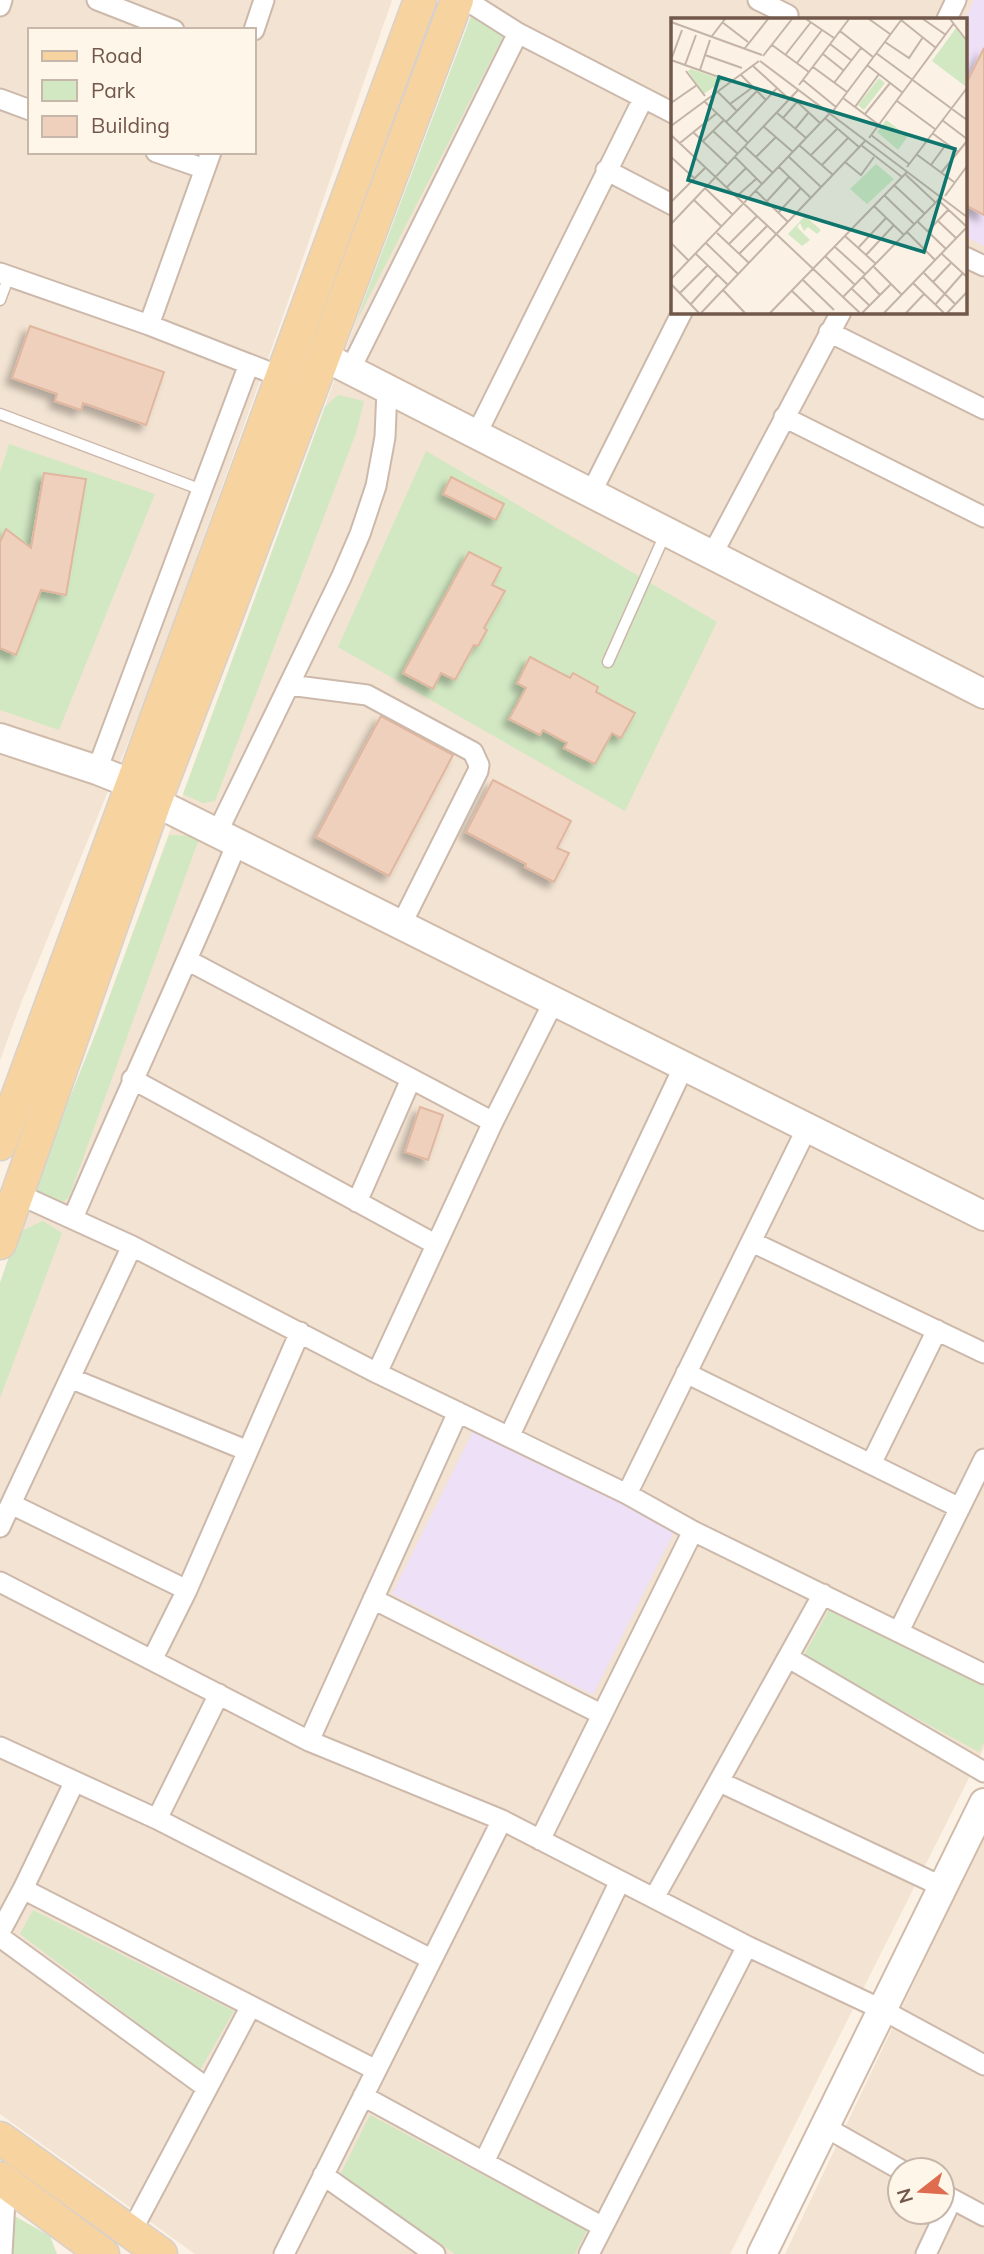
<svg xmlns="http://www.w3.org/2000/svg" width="984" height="2254" font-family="Mulish,sans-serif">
	<defs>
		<filter id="shadow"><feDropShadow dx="-6" dy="6" stdDeviation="3.5" flood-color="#0004"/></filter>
	</defs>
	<rect width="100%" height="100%" fill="#fbf1e4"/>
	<path fill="#f2e3d2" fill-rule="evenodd" d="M0,0H392L282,319L145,701L21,1003L0,1060ZM30,30H254V152H30Z
		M478,0H984V1748L730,2254H195L0,2114V1283L35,1185L99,1025L355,324ZM673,19H965V312H673Z
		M984,1839V2254H785L955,1896ZM900,2170H942V2212H900Z"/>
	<path fill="#eee0f7" d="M974,0H984V246L965,236V20Z
		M474,1429L675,1530L593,1695L392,1594Z"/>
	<path fill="#d2e8c3" d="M473,11L507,29L355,324Z
		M338,395L364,401L356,433L215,801L203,803L183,794L325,407Z
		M9,444L155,494L59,730L0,710V472Z
		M426,451L717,622L625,811L338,647Z
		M169,835L200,836L69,1197L62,1203L38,1192L35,1185L99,1025Z
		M43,1221L62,1233L0,1398V1283L17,1233Z
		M832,1604L984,1686V1742L979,1752L803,1657Z
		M33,1910L234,2011L200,2070L20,1934Z
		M370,2115L587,2230L575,2254H455L340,2175Z
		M11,2214L50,2236L57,2254H10Z"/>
	<path fill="#efd0bd" stroke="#e1b69e" stroke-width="2" filter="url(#shadow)" d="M984,48V215L965,205V86Z
		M30,326L164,372L146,425L83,403L81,410L55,401L57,394L12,378Z
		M44,473L86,479L66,595L41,590L16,655L0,648V542L6,529L31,548Z
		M451,477L504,504L496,520L443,494Z
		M469,552L501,568L492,585L505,591L484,628L487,630L478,646L474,645L455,680L441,673L433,689L403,673Z
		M530,657L570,678L573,673L598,687L596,692L635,713L621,738L612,733L595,764L564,748L567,743L543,730L540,735L509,719L526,688L517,683Z
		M381,716L453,755L389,876L316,837Z
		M493,780L571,821L557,848L569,853L554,882L525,867L526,864L466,832Z
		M420,1107L443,1115L428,1160L405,1152Z"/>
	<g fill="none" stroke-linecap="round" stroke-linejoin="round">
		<g stroke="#ccb9ab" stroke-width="13">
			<path id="lane" d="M0,300L9,276
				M0,414L202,490
				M608,662L666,532"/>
		</g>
		<g stroke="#ccb9ab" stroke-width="23">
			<path id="street" d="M97,0L174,30
				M460,0L469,2L518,33L673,113
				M758,0L788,15
				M0,6L2,0
				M947,19L956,0
				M254,30L264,0
				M0,99L30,110
				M156,152L205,169
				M606,170L673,205
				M965,257L984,266
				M0,273L149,325L282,377
				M149,325L211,152
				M829,332L984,409
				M350,370L518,33
				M784,417L984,517
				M476,435L643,99
				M591,493L682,312
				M712,555L841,312
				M289,685L367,695L473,752L479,765L478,771L401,925
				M97,770L249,364
				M217,833L341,578L360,534L376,486L385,437L387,389
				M189,961L493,1122
				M132,1079L435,1244
				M18,1194L132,1246L377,1373L627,1494L693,1531L984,1674
				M357,1202L411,1079
				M73,1218C126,1093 185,969 237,843
				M752,1242L984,1353
				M377,1373L493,1122L554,1001
				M686,1373L960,1508
				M70,1378L248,1451
				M509,1437L684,1066
				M871,1464L937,1330
				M627,1494L807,1128
				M11,1504L187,1590
				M0,1527L132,1246
				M0,1582L309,1741L502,1820L747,1946L881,2009L984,2065
				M373,1599L601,1714
				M899,1631L984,1459
				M789,1658L984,1772
				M152,1660L187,1590L300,1332
				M309,1741L458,1412
				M0,1747L157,1819L431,1959
				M720,1782L943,1887
				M157,1819L219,1694
				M540,1840L693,1531
				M23,1889L376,2070
				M654,1898L823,1594
				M0,1932L23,1889L74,1783
				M0,1937L207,2088
				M363,2096L603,2227
				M825,2127L901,2170
				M484,2162L620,1881
				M323,2175L435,2254
				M943,2194L984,2216
				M131,2232L251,2006
				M2,2254L5,2200L2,2179
				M284,2254L502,1820
				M589,2254L747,1946
				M926,2254L952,2199"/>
		</g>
		<g stroke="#d0bbab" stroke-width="32">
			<path id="secondary" d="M323,356L984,694
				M0,738L97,770L132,784
				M155,802L984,1216
				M762,2254L984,1803"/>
		</g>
		<g stroke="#d8d0cd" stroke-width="35">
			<path id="primary" d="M0,1144L420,0
				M0,1243L155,802L226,617L457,0
				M0,2138L161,2254
				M0,2178L103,2254"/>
		</g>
		<use href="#lane" stroke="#fff" stroke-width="10"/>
		<use href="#street" stroke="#fff" stroke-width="19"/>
		<use href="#secondary" stroke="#fff" stroke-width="28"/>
		<use href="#primary" stroke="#f7d49f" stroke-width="32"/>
	</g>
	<g transform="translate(671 18)">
		<rect width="296" height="296" fill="#fbf1e4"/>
		<path d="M285,10L296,25L294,68L261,43ZM20,51L52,62L33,76L17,53ZM208,60L214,65L193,92L187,87ZM215,102L237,118L227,132L206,114ZM205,146L223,161L196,186L179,171ZM134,198L150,212L146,216L137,209L133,213L129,205L126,209L139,222L131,228L117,216Z" fill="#d2e8c3"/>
		<path fill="none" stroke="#c4b4a7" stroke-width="2" d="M135,1L163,20M198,1L219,16M252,1L275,17M279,1L296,23M230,2L265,30M0,4L91,37M51,4L77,24M169,13L202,39M41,18L54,1M214,24L238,40L252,19M159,26L180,42M101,27L138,54M74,30L97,1M205,35L296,102M115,36L140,4M152,36L172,52M34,37L71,50M92,38L121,1M0,42L56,62M0,42L11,12M89,43L296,199M126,45L151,12M14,47L25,17M81,47L118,81M196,47L232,75M142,49L176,74M29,52L39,22M15,53L34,78M70,57L95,82M132,62L165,89M163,65L190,30M128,67L178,1M47,74L66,93M121,79L149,105M172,80L208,107M33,83L77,125M226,83L264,111M0,85L26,67M59,86L82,69M184,89L208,56M162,93L231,1M105,94L135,120M194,96L219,65M112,100L126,84M154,100L188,129M271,102L296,121M55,104L86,73M0,108L88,43M92,108L122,134M124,111L138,94M42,113L67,136M22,114L57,147M65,114L106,70M261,115L287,134M0,117L189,295M200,117L238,146M198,120L283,5M32,123L53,102M9,125L46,95M128,127L162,157M190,127L231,159M74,129L102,155M245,136L283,164M140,137L167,110M117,138L150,169M0,139L23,160M64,139L91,166M85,139L105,119M174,144L190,157L203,139M151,147L177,120M260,147L276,125M108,149L140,180M236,149L296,70M270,155L296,123M235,157L264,184M223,167L253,195M56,169L75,150M34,170L62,197M85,173L117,204M213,177L243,206M66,178L85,161M274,178L296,148M23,182L51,209M267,182L296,209M96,183L118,159M0,184L35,149M203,188L233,217M107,195L130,170M246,203L275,231M267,203L285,220M0,206L127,72M257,213L277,192M236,214L264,242M46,215L78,245M174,218L205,246M0,225L18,243M35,225L67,256M58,226L86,198M164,229L195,257M187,230L215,200M25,236L57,267M68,236L96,208M271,236L296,259M195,237L223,207M154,238L184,267M203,249L231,277M252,254L284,286M192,259L209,277M0,261L159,95M132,262L163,292M262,264L280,245M242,265L273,295M0,266L28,295M181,271L199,288M52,272L74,295M121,273L144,295M9,275L37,247M172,279L269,180M19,287L47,256M264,287L292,255M30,295L195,122M99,295L236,154M191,295L220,266M213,295L296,209M235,295L253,276M276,295L296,274"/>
		<path fill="#0f766e" fill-opacity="0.15" stroke="#0f766e" stroke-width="3.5" d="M48,59L284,131L253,234L17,162Z"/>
		<rect width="296" height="296" fill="none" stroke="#72584b" stroke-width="3.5"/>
	</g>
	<rect x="28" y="28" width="228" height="126" fill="#fef6e9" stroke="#c6b7aa" stroke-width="2"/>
	<rect x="42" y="51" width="35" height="10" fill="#f7d49f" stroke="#c6b7aa" stroke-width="2"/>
	<text x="91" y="63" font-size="21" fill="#72584b">Road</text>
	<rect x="42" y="80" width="35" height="21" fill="#d2e8c3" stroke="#c6b7aa" stroke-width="2"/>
	<text x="91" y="98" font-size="21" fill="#72584b">Park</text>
	<rect x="42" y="116" width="35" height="21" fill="#efd0bd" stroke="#c6b7aa" stroke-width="2"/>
	<text x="91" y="133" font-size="21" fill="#72584b">Building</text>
	<g transform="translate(921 2191) rotate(253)"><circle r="33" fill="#fef6e9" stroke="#c6b7aa" stroke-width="2"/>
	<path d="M0-5L12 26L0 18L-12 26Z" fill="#df6c4e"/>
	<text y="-10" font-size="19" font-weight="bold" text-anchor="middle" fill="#72584b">N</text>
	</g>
</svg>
